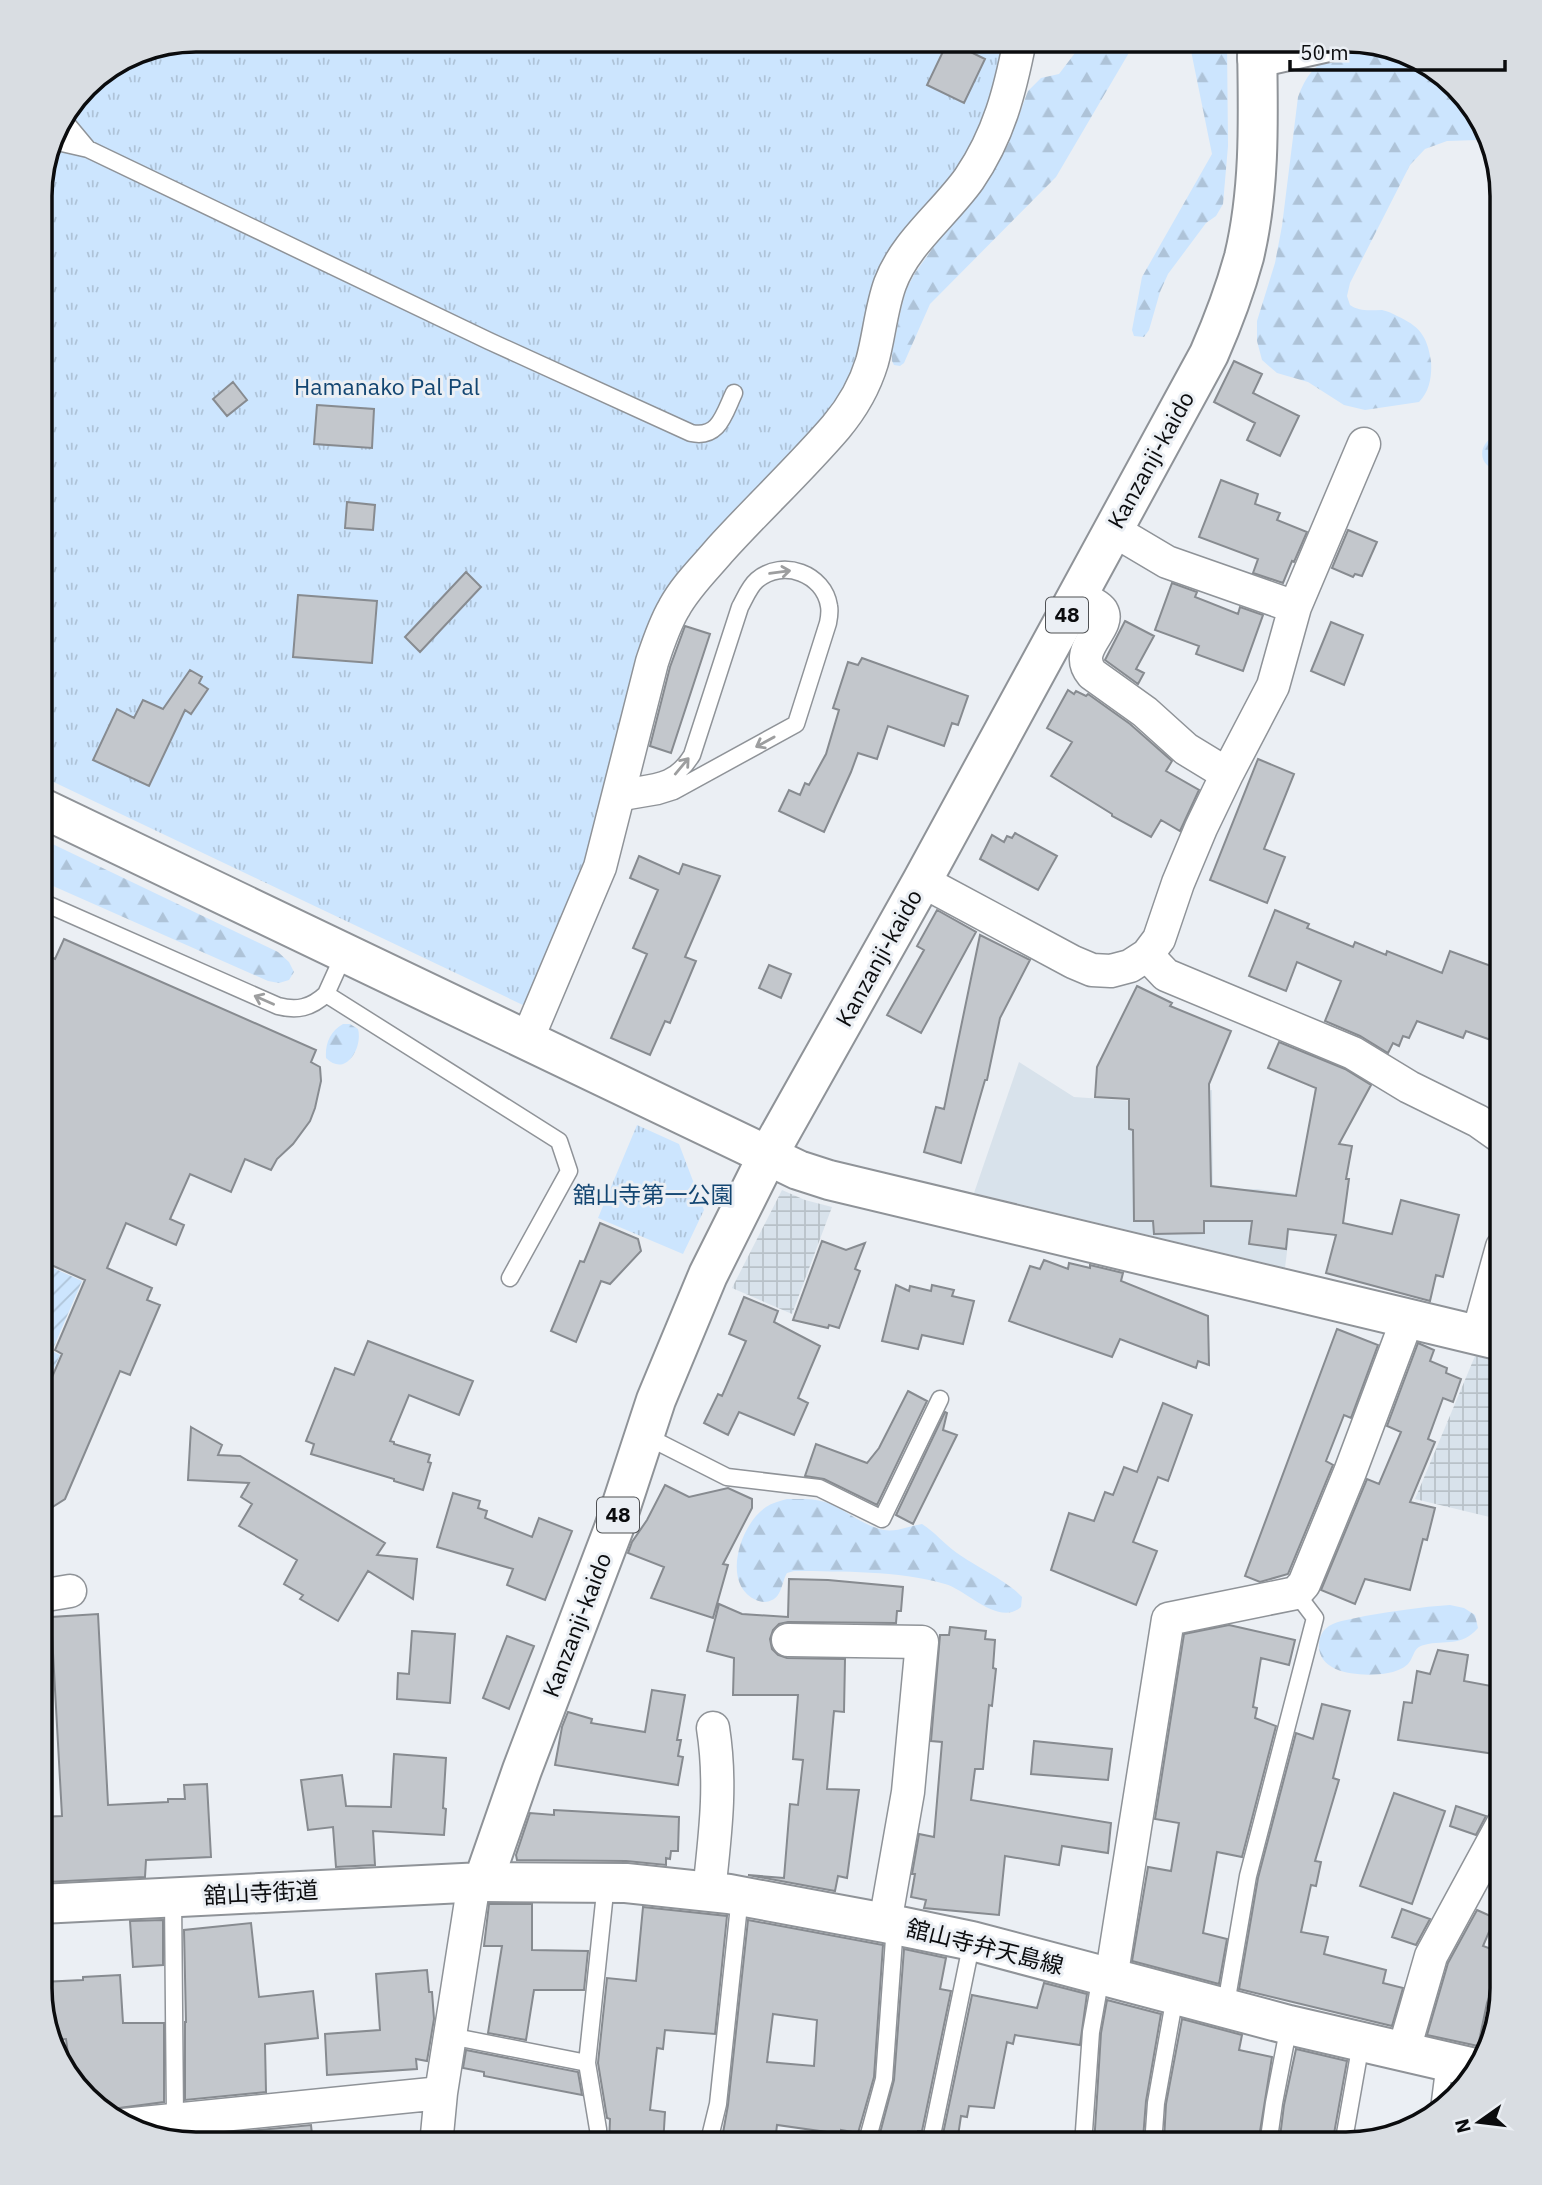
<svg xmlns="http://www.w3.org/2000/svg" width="1542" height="2185" font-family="'IBM Plex Sans','Noto Sans JP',sans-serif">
	<defs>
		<pattern id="industrial-grid" width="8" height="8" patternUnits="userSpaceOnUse" patternTransform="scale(1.75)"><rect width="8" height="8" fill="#d8e2eb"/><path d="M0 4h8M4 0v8" fill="none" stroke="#b8c1c8"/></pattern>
		<pattern id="forest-firs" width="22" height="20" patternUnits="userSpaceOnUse" patternTransform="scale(1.75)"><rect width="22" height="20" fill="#cce5fe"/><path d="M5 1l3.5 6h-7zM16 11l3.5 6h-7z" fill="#aec3d8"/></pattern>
		<pattern id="park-tufts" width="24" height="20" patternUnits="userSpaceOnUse" patternTransform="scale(1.75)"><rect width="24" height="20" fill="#cce5fe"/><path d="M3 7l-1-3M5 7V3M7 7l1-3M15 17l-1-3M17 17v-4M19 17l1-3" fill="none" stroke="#aec3d8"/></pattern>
		<pattern id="garden-furrows" width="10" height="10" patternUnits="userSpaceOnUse" patternTransform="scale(1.75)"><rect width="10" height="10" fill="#cce5fe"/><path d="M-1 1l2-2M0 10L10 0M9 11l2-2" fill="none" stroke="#aec3d8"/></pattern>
	</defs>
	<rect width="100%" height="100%" fill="#ebeff4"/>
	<path fill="#d8e2eb" d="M1019,1062L1074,1097L1162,1103V1096L1212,1090L1213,1189H1257L1294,1194L1285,1268L974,1193Z"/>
	<path fill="url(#industrial-grid)" d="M782,1190L805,1200L832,1207L792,1314L732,1288Z
		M1475,1356L1502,1362V1520L1415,1499Z"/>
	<path fill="url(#forest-firs)" d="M1082,40L1181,41L1130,51L1056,177L930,304L904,363L900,366L894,365L892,361V353L901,309L906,290L915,273L940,238L983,189L1009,142L1028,91L1041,78L1059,74L1078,49Z
		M1189,41H1227L1228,146L1223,204L1216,216L1206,223L1168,274L1160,292L1149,330L1144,337L1134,336L1132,330L1142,277L1212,154Z
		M1376,47L1424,61L1481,118L1487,143L1478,140L1447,141L1425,149L1410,165L1350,283L1347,296L1350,305C1360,312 1370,310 1382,310C1387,311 1392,313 1397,316C1419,326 1427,335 1431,361C1432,375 1430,391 1419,402L1365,410L1344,405L1308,382L1277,373L1262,360L1257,341V321L1275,263L1282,226L1298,97C1314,54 1336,55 1376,47Z
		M1502,432V472C1475,467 1476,441 1502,432Z
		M40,838L278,952L289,962L294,972L289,980L279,983L268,981L44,882L40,879Z
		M343,1024H350L358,1029C363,1047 346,1078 326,1058C325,1044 330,1031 343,1024Z
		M787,1499C800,1499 812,1498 825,1502C845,1509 863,1526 884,1530C898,1532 909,1526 922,1524C935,1532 944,1544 957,1553C975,1566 1009,1582 1022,1597L1021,1607C999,1627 967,1590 945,1584C897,1570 843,1572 794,1571L787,1573C782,1581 782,1596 772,1600C767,1603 760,1602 756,1600C720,1584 741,1523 766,1507C772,1503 780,1501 787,1499Z
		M1450,1605L1464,1608L1475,1615L1478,1628C1460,1648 1447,1639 1424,1645C1413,1647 1414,1658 1408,1664C1403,1669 1394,1672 1388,1673C1366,1677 1317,1676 1319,1644C1319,1637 1323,1630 1329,1626C1339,1620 1353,1619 1365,1616C1393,1611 1421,1607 1450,1605Z"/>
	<path fill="url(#park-tufts)" d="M196,40H1004L997,83L980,128L957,170L915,218L857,359L838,399L825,417L738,507L677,576L586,862L525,1006L41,776V186L57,127L93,79L137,52Z
		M637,1125L679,1144L704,1210L683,1254L598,1218Z"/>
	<path fill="url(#garden-furrows)" d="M40,1262L82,1281L52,1351L60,1355L40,1400Z"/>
	<path fill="#c3c7cc" stroke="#878b90" stroke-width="2" fill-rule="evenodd" d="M948,41L985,59L964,103L927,85Z
		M1234,361L1262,374L1253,393L1299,416L1280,456L1247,440L1255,423L1214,402Z
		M233,382L247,400L227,416L213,399Z
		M317,405L374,409L372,448L314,444Z
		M1221,480L1258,494L1255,504L1280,513L1277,520L1307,532L1294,562L1292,561L1283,583L1253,573L1258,559L1199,537Z
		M347,502L375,505L373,530L345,528Z
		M1348,530L1377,542L1362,576L1355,574L1353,577L1332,568Z
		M466,572L481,587L420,652L405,637Z
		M1172,583L1197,592L1195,597L1238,614L1240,607L1263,615L1243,671L1196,654L1199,646L1155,630Z
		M298,595L377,601L372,663L293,657Z
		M1125,621L1154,636L1136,669L1144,673L1138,684L1105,660Z
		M1331,622L1363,635L1344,685L1311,671Z
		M685,626L710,634L671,753L650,746L670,667Z
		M862,658L968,696L958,725L952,723L944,746L888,726L877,759L858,753L851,772L824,832L779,811L789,790L800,795L805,783L809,785L826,754L839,710L833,708L848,662L858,665Z
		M190,670L202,677L199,683L208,689L191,714L185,710L149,786L93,760L117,709L134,718L143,700L163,709Z
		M1068,690L1074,694L1076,691L1086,696L1088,694L1130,724L1172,761L1166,771L1199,790L1180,831L1161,820L1151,837L1112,816V814L1051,776L1072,742L1047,728Z
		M1258,759L1294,774L1264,849L1285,857L1267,903L1210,880Z
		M1015,833L1057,856L1038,890L980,859L992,835L1004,842L1007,836L1012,838Z
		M639,856L679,874L683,864L720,876L685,957L696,961L670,1023L665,1021L650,1055L611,1038L647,954L633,948L658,890L630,878Z
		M937,910L976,932L921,1033L887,1015L924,950L917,946Z
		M1275,910L1309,924L1307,928L1353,947L1355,942L1386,955L1387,951L1442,973L1450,951L1502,970V1044L1466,1031L1463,1038L1417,1021L1409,1038L1403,1036L1399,1046L1393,1043L1388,1053L1360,1036L1325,1021L1341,981L1297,962L1286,991L1249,976Z
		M980,935L1030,960L1000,1018L987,1080H985L961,1163L924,1152L936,1107L944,1109Z
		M64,939L316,1050L311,1062L320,1067L321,1081L315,1108L310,1121L293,1144L277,1159L271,1170L245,1159L231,1192L190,1174L170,1219L184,1225L176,1245L126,1223L107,1268L152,1288L147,1300L160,1305L130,1375L120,1371L65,1499L40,1515V1405L62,1354L55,1350L85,1280L40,1260V953L55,959Z
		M769,965L791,974L781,998L759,988Z
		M1137,986L1172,1003L1170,1006L1231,1031L1209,1084L1211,1186L1296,1196L1316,1088L1268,1068L1279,1042L1345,1069L1371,1085L1339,1144L1352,1146L1346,1179H1349L1343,1223L1392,1234L1401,1200L1459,1215L1443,1277L1436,1275L1430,1301L1326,1273L1336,1235L1288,1229L1286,1249L1249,1244L1252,1221H1204V1233L1154,1234L1153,1221H1134L1133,1130L1129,1129V1099L1095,1097L1097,1067Z
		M600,1223L638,1239L641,1251L610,1284L601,1281L576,1342L551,1331L580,1261L584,1262Z
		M822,1241L846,1250L865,1243L855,1269L860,1271L839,1328L829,1325L828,1328L793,1320Z
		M1044,1260L1068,1269L1069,1263L1090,1268V1265L1123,1273L1121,1281L1208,1316L1209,1365L1198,1361L1196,1368L1120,1339L1112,1357L1009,1321L1030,1266L1040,1269Z
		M896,1285L909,1291L910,1286L931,1291L932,1285L954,1290L952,1296L974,1301L963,1344L922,1335L918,1349L882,1341Z
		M744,1297L778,1311L774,1322L820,1346L798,1398L808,1403L794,1435L739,1412L728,1435L704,1423L718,1394L722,1396L746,1341L729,1334Z
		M1337,1329L1378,1345L1351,1418L1344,1415L1326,1461L1333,1465L1288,1574L1260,1582L1245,1576Z
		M368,1341L473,1381L459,1415L409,1395L390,1441L394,1442V1444L430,1455L428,1462L431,1463L423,1490L394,1481V1479L311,1454L314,1444L306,1441L335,1368L354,1375Z
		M1418,1343L1434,1350L1430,1361L1447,1368L1446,1373L1461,1379L1453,1402L1443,1398L1428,1439L1435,1442L1410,1502L1435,1508L1427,1540L1423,1539L1410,1590L1365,1579L1355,1604L1321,1590L1367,1479L1379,1484L1401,1432L1387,1426Z
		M908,1391L927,1401L877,1505L824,1479L805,1476L816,1444L867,1463L879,1448Z
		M1163,1403L1192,1415L1168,1481L1158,1477L1133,1542L1157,1551L1136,1605L1051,1570L1069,1513L1094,1521L1105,1492L1113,1495L1124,1467L1137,1472Z
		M945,1412L947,1413L943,1430L957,1435L913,1524L896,1515Z
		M191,1427L222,1445L218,1455L240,1456L385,1543L377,1555L417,1559L413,1599L368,1571L338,1621L300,1599L303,1595L284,1584L297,1560L239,1526L252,1504L241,1497L249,1483L188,1480Z
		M665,1485L689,1497L728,1488L752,1499V1508L723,1564L728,1565L713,1618L651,1598L664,1567L628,1553L632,1542L647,1520Z
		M453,1493L480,1501L478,1508L487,1511L485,1518L532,1537L539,1518L572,1531L545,1600L507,1585L513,1569L437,1547Z
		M789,1579L828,1580L903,1587L901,1611H897L896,1623L788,1622L779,1624L773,1630L770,1639L772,1649L778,1655L787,1658L845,1659L844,1712L834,1711L827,1789L859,1790L847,1878L838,1876L835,1891L748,1875L784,1878L790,1804L798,1805L803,1760L793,1759L798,1695H733L734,1658L707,1651L719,1604L742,1614L788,1617Z
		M98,1614L108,1805L168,1802V1799H185L184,1785L207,1784L211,1857L146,1860L145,1877L47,1882V1874H40V1817L62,1816L51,1617Z
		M1229,1625L1295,1640L1289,1665L1261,1658L1253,1707L1257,1708L1255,1718L1276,1726L1242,1857L1217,1852L1203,1933L1227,1939L1219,1984L1132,1961L1148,1867L1171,1871L1179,1823L1155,1819L1184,1634Z
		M950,1627L986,1631L985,1639L995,1640L993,1668L996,1669L992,1706L989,1705L983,1769H975L971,1800L1111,1823L1108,1853L1062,1846L1059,1865L1005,1856L999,1915L924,1908L926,1900L911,1897L915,1874H912L919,1834L934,1837L942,1742L931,1741L940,1635H949Z
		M412,1631L455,1634L450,1703L397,1699L398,1673L409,1674Z
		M507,1636L534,1646L509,1709L483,1698Z
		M1438,1650L1468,1655L1464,1681L1502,1688V1755L1398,1740L1404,1702L1412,1703L1417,1671L1430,1674Z
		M652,1690L685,1695L677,1740H681L678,1756L683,1757L678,1785L555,1765L562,1727L568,1712L592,1719L591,1723L645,1732Z
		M1322,1704L1350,1711L1333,1778L1339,1780L1315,1861L1321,1862L1316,1886L1311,1885L1301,1932L1328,1937L1324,1954L1386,1970L1383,1983L1403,1988L1392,2026L1239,1989L1258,1878L1296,1733L1313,1739Z
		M1034,1741L1112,1749L1108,1780L1031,1774Z
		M394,1754L446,1758L443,1808L446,1809L444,1835L373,1831L375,1865L336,1867L333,1827L308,1830L301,1780L342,1775L346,1806L391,1807Z
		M1394,1793L1445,1811L1412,1904L1360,1886Z
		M1456,1806L1486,1816L1476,1835L1450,1826Z
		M554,1810L679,1817L678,1851H671L670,1859L666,1858V1865L626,1861L517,1860L516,1855L530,1813L554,1815Z
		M489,1904H532V1950L588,1951L584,1990H534L526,2040L488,2033L502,1946H484Z
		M643,1907L727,1916L715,2034L665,2030L663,2049L657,2048L650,2110L665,2112L663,2145H609L610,2119L607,2118L598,2063L607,1978L636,1981Z
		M1402,1909L1430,1919L1416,1945L1392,1937Z
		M1477,1910L1495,1918L1483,1946L1502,1953V1960L1487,2003L1478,2046L1427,2035L1448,1963Z
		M163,1920V1965L133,1967L130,1921Z
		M748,1920L883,1945L874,2077L858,2133L841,2130V2134L777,2125L776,2134L756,2132L755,2137L723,2133L728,2105ZM773,2014L817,2020L814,2066L767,2062Z
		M251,1923L259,1997L313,1991L318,2038L265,2044L266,2092L185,2100V2022H186L184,1930Z
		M904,1949L946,1958L940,1989L951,1991L922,2131H918L916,2143L879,2137L894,2080Z
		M427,1970L429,1992H432L434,2019L427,2061L416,2059L417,2069L327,2075L325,2034L380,2030L376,1974Z
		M120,1975L123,2023H164V2102L104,2110L71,2076L66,2039L54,2040L42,1996V1982L83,1980V1977Z
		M1044,1983L1087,1994L1080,2045L1015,2035L1013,2044L1007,2042L994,2108L969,2106L967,2117L961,2116L958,2136L943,2134L972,1995L1037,2008Z
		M1107,2000L1161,2014L1146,2101L1143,2139H1133V2145H1094L1101,2033Z
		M1182,2019L1242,2035L1239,2050L1272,2057L1258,2144L1209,2137V2142L1164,2140L1166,2104Z
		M1296,2049L1347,2061L1332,2145H1279L1284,2105Z
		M466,2050L578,2072L582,2095L484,2076V2072L463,2068Z
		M311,2125L313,2144H187V2137Z"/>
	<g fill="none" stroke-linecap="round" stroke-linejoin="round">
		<g stroke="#8f9398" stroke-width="19">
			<path id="service" d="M63,119L88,149
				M53,141L88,149L489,341L691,433C719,439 724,414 734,393
				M617,803L658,796L674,791L796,724L828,623C829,618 830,611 829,606C824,574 783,558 757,580C749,587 745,598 740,607L692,755C674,785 652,782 620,788
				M40,901L278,1006C297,1011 311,1008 326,994
				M345,952L326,994L559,1141L569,1171L510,1278
				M644,1435L727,1477L819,1488L882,1519L940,1399
				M173,1897L175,2119L177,2142
				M1225,2010L1248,1876L1315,1618L1296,1593
				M450,2036L587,2063
				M1439,2109L1445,2062
				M599,2145L598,2129L587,2063L606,1883
				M708,2145L718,2104L740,1896
				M866,2145L884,2079L895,1925
				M930,2145L972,1941
				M1083,2145L1091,2032L1101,1976
				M1153,2145L1156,2103L1175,1996
				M1268,2145L1274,2103L1289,2025
				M1343,2145L1361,2043"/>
		</g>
		<g stroke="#8f9398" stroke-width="35">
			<path id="minor" d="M1113,530L1167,562L1295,607
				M1077,596C1084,600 1097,604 1102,611C1112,628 1071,649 1092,674L1145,712L1186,749L1227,774
				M922,881L1073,962L1092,970L1111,971L1130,966L1147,955L1159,939L1178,883L1201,828L1227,774L1273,686L1295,607L1364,444
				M1147,955L1166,975L1353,1053L1409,1087L1478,1121L1502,1138
				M527,1040L600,867L652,662C658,644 664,625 674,608C686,586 704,569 720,550C758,508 800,469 836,427C852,408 865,385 872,362C879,337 881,309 890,284C905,243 944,214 969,179C999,135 1010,91 1020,40
				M1480,1336L1482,1319L1502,1247
				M40,1596L70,1591
				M788,1640L922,1642L908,1792L885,1923
				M709,1892C715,1835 722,1785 713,1728
				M1111,1979L1168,1619L1296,1593L1304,1584L1350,1472L1407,1320
				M1403,2053L1431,1956L1502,1825
				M123,2125L441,2093L474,1882
				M436,2145L441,2093"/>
		</g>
		<g stroke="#8f9398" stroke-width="42">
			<path id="tertiary" d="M40,807L798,1170L829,1180L1502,1341"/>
		</g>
		<g stroke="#8f9398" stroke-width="42">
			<path id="secondary" d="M1257,58L1333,41
				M483,1882L626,1883L729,1894L885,1923L972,1941L1289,2025L1479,2069"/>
		</g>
		<g stroke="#8f9398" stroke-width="42">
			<path id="primary" d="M40,1904L483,1882L522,1770L614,1528L656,1400L708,1275L768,1155L922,881L1209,354C1223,322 1235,290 1244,257C1261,186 1258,112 1257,41"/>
		</g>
		<use href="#service" stroke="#fff" stroke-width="16"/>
		<use href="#minor" stroke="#fff" stroke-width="32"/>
		<use href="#tertiary" stroke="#fff" stroke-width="38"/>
		<use href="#secondary" stroke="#fff" stroke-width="38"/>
		<use href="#primary" stroke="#fff" stroke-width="38"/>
	</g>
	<defs><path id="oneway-shaft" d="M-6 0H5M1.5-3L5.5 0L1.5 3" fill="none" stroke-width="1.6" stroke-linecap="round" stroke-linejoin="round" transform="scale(1.75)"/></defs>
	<g stroke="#9d9e9f">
		<use href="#oneway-shaft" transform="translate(780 572) rotate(-8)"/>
		<use href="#oneway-shaft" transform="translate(765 742) rotate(151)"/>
		<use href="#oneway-shaft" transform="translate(682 766) rotate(-50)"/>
		<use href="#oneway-shaft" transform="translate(264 1000) rotate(-156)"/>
	</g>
	<g text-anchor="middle" stroke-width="6" stroke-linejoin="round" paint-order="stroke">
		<g fill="#ebeff4" stroke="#4e5053" stroke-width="2">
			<rect x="1046" y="597.5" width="42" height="35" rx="5"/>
			<rect x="597" y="1497.5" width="42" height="35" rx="5"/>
		</g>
		<g font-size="21" font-weight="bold" fill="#0b0c0e">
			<text x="1067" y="622">48</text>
			<text x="618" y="1522">48</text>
		</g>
		<g font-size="23" fill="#124571" stroke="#ebeff4">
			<text x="387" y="395">Hamanako Pal Pal</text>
			<text x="653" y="1203">舘山寺第一公園</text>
		</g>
		<g font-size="23" fill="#0b0c0e" stroke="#ebeff4">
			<text transform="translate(1151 460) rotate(-61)" y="8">Kanzanji-kaido</text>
			<text transform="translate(879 958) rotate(-61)" y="8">Kanzanji-kaido</text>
			<text transform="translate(577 1625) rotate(-69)" y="8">Kanzanji-kaido</text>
			<text transform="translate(261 1893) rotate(-3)" y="8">舘山寺街道</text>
			<text transform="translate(985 1947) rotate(14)" y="8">舘山寺弁天島線</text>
		</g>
	</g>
	<path d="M0 0H1542V2185H0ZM196 52H1346A144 144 0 0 1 1490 196V1988A144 144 0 0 1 1346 2132H196A144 144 0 0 1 52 1988V196A144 144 0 0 1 196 52Z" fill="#d9dde2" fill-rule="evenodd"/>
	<path fill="none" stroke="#0b0c0e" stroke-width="3.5" d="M196 52H1346A144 144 0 0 1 1490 196V1988A144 144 0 0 1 1346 2132H196A144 144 0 0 1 52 1988V196A144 144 0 0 1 196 52Z"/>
	<g transform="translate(1479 2122) rotate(256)" stroke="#ebeff4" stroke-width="5" paint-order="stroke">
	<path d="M0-5L12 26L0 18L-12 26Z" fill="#0b0c0e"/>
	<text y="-10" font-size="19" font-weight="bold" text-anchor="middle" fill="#0b0c0e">N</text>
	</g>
	<path d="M1290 60v10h215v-10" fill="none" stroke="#0b0c0e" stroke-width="3.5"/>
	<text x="1300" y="60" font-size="21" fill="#0b0c0e" stroke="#ebeff4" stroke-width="5" paint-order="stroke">50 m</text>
</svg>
